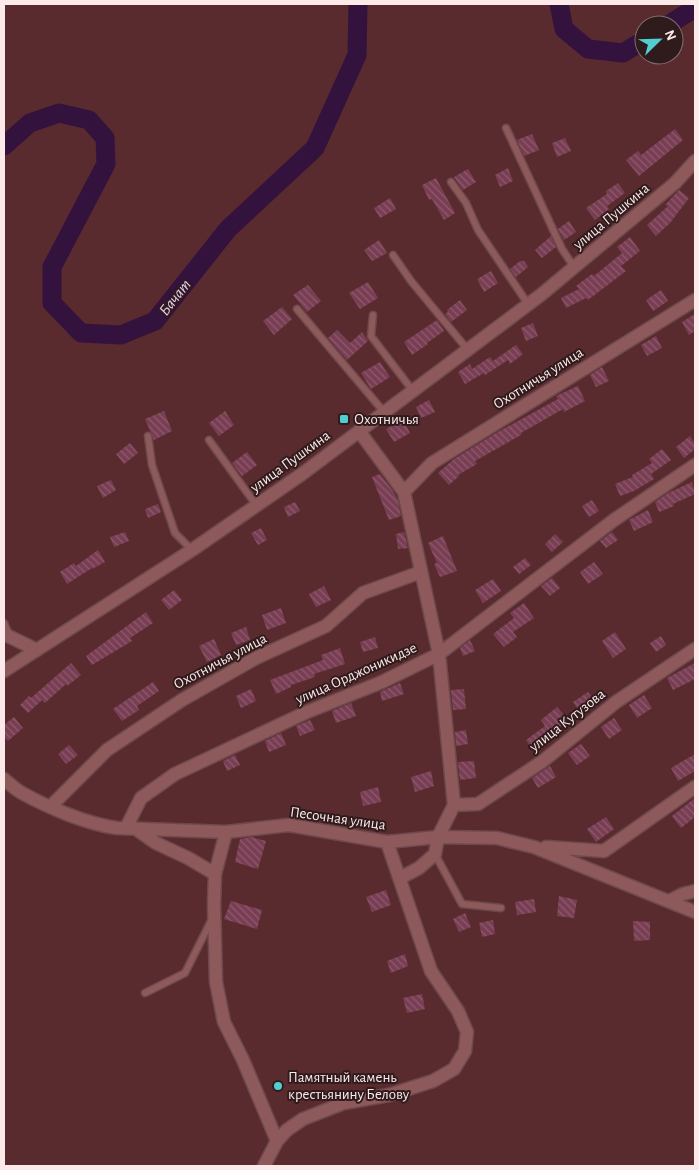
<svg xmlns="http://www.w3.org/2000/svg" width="699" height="1170" font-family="'Alegreya Sans',sans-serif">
	<defs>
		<pattern id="building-back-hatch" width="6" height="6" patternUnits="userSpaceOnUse" patternTransform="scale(1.25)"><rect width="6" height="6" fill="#793e54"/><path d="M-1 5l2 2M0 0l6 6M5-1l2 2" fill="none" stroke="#8d5a6d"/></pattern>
	</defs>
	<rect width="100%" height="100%" fill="#592b2e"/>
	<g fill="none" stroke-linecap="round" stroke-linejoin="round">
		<path stroke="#34123e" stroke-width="19" d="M559,4L564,29L588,49L623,53L644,40
			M668,25L695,8
			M4,146L30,123L59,113L89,120L105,138L106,164L52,267V303L81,333L121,335L155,321L228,229L315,148L357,55L358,4"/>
	</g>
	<path fill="url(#building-back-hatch)" d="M675,129L683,140L639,176L626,160L638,151L641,155Z
		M532,134L539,150L524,156L517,140Z
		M565,138L571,151L557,157L552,143Z
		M508,168L513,181L500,187L495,175Z
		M468,169L476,182L463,190L454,177Z
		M436,178L455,213L444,220L432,199L429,200L422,185Z
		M618,183L625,193L607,206L609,209L595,220L586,208L607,194L606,191Z
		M679,190L689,198L670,223L656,236L647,225L668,206L665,205Z
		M390,198L396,209L380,218L374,208Z
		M569,221L576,232L564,240L558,229Z
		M551,236L556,247L542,258L535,250Z
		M630,237L640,251L621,266L626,271L588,300L586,298L566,308L561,298L579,289L576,286L592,274L594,276L622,253L617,247Z
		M379,240L387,253L372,261L364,250Z
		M520,261H524L528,267L516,277L510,269Z
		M491,271L498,283L484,292L477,279Z
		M368,282L378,298L360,309L349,293Z
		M308,285L321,301L307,312L293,295Z
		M661,290L668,301L653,311L646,300Z
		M460,300L467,310L451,322L445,314L448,312L447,310Z
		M282,307L292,319L274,335L263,321Z
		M695,314V331L689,335L682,322Z
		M437,320L444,331L427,343L428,344L412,355L404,342Z
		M533,323L538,336L526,341L521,328Z
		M337,330L350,343L362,332L368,341L347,360L328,338Z
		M656,336L662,348L647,356L641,345Z
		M516,345L523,354L510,364L508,360L485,375L484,373L465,384L458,372L470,364L472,369L490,357L493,361Z
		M380,362L390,377L371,389L361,373Z
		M602,367L609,381L596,387L590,375Z
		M578,386L585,401L564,412L563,409L521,433V435L475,461L477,464L458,475L459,476L449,485L438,473L454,459L496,433L558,399L556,396Z
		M429,400L435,412L421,418L416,407Z
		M164,411L172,431L154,440L145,419Z
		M225,411L234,425L219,436L209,423Z
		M403,420L410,433L394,442L386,429Z
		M690,436L695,444V449L684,458L676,447Z
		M130,443L138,453L124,464L116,454Z
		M662,449L671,460L651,474L654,479L634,491L620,496L615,484L633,477L632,475L652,463L649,459Z
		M247,452L257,465L242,476L232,463Z
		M380,474L393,491L398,500L401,516L389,520L372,477Z
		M111,480L116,490L103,498L97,486Z
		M692,482L695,494L673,504L674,506L659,512L655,502L668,493Z
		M592,500L599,511L589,517L582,506Z
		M295,502L300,511L288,517L284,507Z
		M158,504L161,512L148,518L145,509Z
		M648,510L653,522L634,531L629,520Z
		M261,528L267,540L258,545L251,533Z
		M125,532L129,541L114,547L110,537Z
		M404,532L408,548L398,549L396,534Z
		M612,532L618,540L606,548L600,541Z
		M555,534L563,542L552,552L545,544Z
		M443,536L457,571L440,577L434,564L437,563L428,543Z
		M98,550L105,562L92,569V568L67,584L60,572L74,563L76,566Z
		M525,558L531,565L519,574L513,567Z
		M594,562L603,574L588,584L580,572Z
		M552,578L560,588L550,596L541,586Z
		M493,579L501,591L483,603L475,590Z
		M324,586L331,600L316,607L309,594Z
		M174,590L182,600L169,610L161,600Z
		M524,603L534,618L513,632L517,637L504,647L493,634L514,618L510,613Z
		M281,608L286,623L267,630L262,615Z
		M146,612L153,623L130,638L132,641L92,665L86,656Z
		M246,627L250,640L236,645L231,633Z
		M615,632L626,649L613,658L602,641Z
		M661,636L666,645L656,652L650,643Z
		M375,637L378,648L363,652L360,642Z
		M214,639L221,655L207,662L199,646Z
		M470,640L475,651L463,656L460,648Z
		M340,648L345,664L314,674L315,677L291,685V687L276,694L270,680L323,660L321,655Z
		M71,663L81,675L67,686L66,684L45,703L42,700L28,713L20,705L29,696L31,698Z
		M695,663V679L673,690L667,678Z
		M153,682L159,691L137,706L139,710L122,721L113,709Z
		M400,683L404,694L382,701L380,692Z
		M251,689L256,701L241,708L236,696Z
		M464,689L466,709L453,710L451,690Z
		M588,692L595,702L580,712L573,702Z
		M644,695L652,708L637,718L629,705Z
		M351,703L356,716L336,723L332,711Z
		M557,707L568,720L545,739L546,740L533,750L526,740L545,726L541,720Z
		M14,717L23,728L8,741L4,737V725Z
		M614,718L622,730L609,739L601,727Z
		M310,720L315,730L300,736L296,726Z
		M466,730L468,744L456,746L455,732Z
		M281,733L286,745L269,752L265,741Z
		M581,744L590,756L577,765L568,753Z
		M69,745L78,755L66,764L58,754Z
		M695,754V771L678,781L671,768Z
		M235,755L240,765L227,771L223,761Z
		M474,761L476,778L460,780L458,762Z
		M550,766L556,777L538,788L532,778Z
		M431,771L434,786L415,792L411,777Z
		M378,787L381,802L363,806L360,792Z
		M695,798V817L681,828L672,816Z
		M606,817L614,829L596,842L587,829Z
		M251,837L266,841L258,869L235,862L240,839Z
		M386,890L391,905L372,912L366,897Z
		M559,896L577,900L574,918L557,916Z
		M534,899L536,912L517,915L515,902Z
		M231,901L262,910L257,929L224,919Z
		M465,913L471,927L459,932L453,919Z
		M493,920L495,934L482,937L479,923Z
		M633,921L650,922V940L634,941Z
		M405,954L408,966L391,973L387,961Z
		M422,994L425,1009L407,1013L403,998Z"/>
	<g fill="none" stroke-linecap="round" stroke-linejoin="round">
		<g stroke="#6e494c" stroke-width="9">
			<path id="lane" d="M506,128L562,249L574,267
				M451,182L466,203L478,230L528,304
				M393,255L411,281L468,350
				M297,309L384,412
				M373,315L371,336L413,391
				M148,436L152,465L175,533L192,550
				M209,440L257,506
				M4,623L9,635
				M435,854L462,904L501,908
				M145,993L185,973L212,919"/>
		</g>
		<g stroke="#6e494c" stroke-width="15">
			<path id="street" d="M359,431L404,492L439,654L454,805L438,837L435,854L419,868L400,878
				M404,492L432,463L695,300
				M4,634L37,650
				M4,671L192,550L302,474L542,294L675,183L695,161
				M4,779C10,784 16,790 22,793C49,808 87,824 117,828L226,832L289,825L387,842L438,837L497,838L534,847L695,912
				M454,805L478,804L543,761L616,702L695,649
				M51,806L107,750L182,700L256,658L326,626L363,593L421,572
				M126,828L141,798L175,774L307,712L382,682L439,654L614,520L695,465
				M136,829L156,843L188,858L215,874L214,904L216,982L224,1022L243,1060L277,1141L264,1166
				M546,847L604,851L695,787
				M215,874L226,832
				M669,901L683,894L695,891
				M277,1141L287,1130L303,1119L344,1103L389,1095L433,1081L454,1069L465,1051L467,1032L458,1011L431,971L387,842"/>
		</g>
		<use href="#lane" stroke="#8d595b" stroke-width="6"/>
		<use href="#street" stroke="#8d595b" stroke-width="12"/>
	</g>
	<g fill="#52cdd0" stroke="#301b1c" stroke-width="2">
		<rect x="339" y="414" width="10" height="10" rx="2.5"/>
		<circle cx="278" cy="1086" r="5"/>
	</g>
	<g text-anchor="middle" stroke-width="4" stroke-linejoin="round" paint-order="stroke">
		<g font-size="15" fill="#fce9e9" stroke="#301b1c">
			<text transform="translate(611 216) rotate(-40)" y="5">улица Пушкина</text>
			<text transform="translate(538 378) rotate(-32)" y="5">Охотничья улица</text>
			<text transform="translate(290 461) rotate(-36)" y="5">улица Пушкина</text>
			<text transform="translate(220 661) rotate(-28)" y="5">Охотничья улица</text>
			<text transform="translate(356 673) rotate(-24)" y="5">улица Орджоникидзе</text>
			<text transform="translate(567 720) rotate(-38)" y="5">улица Кутузова</text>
			<text transform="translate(338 818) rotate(8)" y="5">Песочная улица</text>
		</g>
		<g font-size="15" fill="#fce9e9" stroke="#301b1c" text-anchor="start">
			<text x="354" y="424">Охотничья</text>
			<text x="288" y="1082">Памятный камень<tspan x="288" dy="17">крестьянину Белову</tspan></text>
		</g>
		<g font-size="16" font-style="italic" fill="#efcefb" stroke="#301b1c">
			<text transform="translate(174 297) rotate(-52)" y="6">Бачат</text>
		</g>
	</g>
	<rect width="699" height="1170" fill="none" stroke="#fce9e9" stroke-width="10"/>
	<g transform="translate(659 40) rotate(67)"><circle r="24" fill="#301b1c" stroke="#826d6e"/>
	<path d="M0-4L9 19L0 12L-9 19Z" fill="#52cdd0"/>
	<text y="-8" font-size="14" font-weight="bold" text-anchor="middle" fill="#fce9e9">N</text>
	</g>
</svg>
